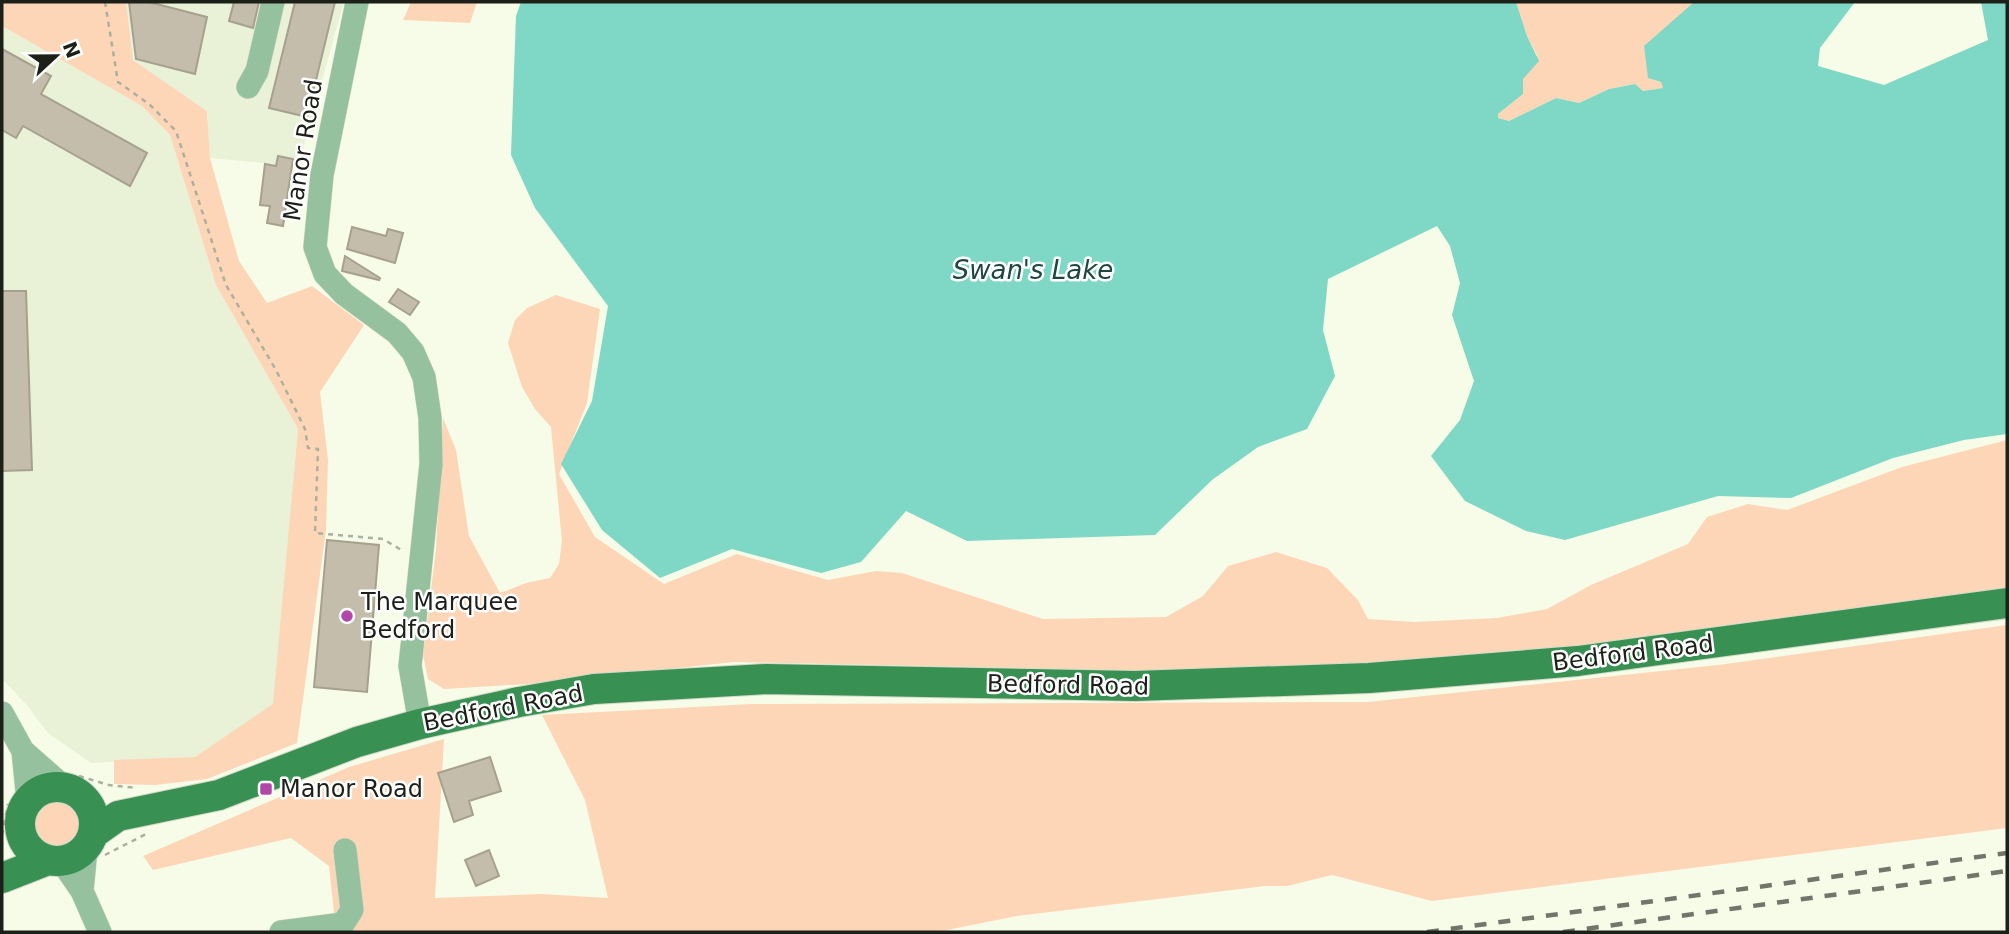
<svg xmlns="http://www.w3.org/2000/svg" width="2009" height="934" font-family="'DejaVu Sans',sans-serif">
	<rect width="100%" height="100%" fill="#f6fce8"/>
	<path fill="#e9f1d6" d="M126,2H344L298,166L210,158L207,111L133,60Z
		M2,26L142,106L170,135L216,285L298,429L274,704L195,757L91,763L48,733L26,704L2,679Z"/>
	<path fill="#fcd6b6" d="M2,2H126L133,60L207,111L210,158L239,261L267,303L312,286L364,325L320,392L328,460L326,530L297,743L207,779L155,785L114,784V760L195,757L273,704L298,429L216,285L170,135L142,106L2,26Z
		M411,2H477L470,23L403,20Z
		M1516,2H1694L1644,47L1653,80L1661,82L1664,88L1643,91L1634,84L1609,89L1579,103L1556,98L1509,121L1497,118L1498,114L1523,94V79L1537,55L1527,36Z
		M556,295L600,309L587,403L559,474L595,537L664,584L737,554L828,580L876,571L902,573L1043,619L1166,617L1203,596L1228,566L1276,552L1327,568L1358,600L1368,619L1414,622L1497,618L1547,609L1591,585L1688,544L1707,517L1748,504L1787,510L1902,467L2007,440V590L1597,649L1369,668L1153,671L734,662L527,684L444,689L428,679L423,655L436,549L443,418L456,450L469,536L500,593L526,583L550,578L559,564L562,541L551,427L535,409L522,387L508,343L515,320L527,308Z
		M2007,625V828L1432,901L1332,875L1287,886H1265L1017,916L937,932H336L329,866L291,838L153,870L143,856L349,767L444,739L435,898L541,894L608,898L585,800L542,715L752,704L1368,702L1718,665Z
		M31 823a27 27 0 1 1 54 0a27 27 0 1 1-54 0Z"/>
	<path fill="#7fd7c6" d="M521,2H1516L1527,36L1539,61L1523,79V94L1498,114V118L1509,121L1556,98L1579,103L1609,89L1635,84L1643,91L1663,88L1661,82L1648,78L1644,46L1694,2H1855L1820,48L1818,66L1884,85L1988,40L1981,2H2007V434L1964,440L1893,458L1791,498L1718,496L1565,540L1526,531L1465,501L1431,456L1460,420L1474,381L1452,315L1460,283L1450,246L1437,226L1328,279L1323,330L1335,376L1307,429L1258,447L1212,480L1155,535L967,541L906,511L861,562L821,573L732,549L660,578L602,530L561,464L592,401L608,306L535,208L511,155L516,16Z"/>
	<path fill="#c4bdab" stroke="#a6a08e" stroke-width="2" d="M129,2H149L207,17L195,74L136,59Z
		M234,2H259L253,28L229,21Z
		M295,2H335L307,117L269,108Z
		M2,49L51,76L41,94L147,153L130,186L23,126L16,138L2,130Z
		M278,156L293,159L283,226L267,223L270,206L260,205L265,164L276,166Z
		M352,227L386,236L388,229L403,233L395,263L347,249Z
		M345,256L380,278L379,280L342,271Z
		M398,289L419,302L410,315L389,302Z
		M2,291H26L32,470L2,471Z
		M327,540L379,545L367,692L314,687Z
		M490,757L501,791L469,801L473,815L454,822L438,773Z
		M489,850L499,876L476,886L465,860Z"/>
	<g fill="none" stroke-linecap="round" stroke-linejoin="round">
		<g stroke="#d3d9c7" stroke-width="24">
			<path id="minor" d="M357,2L322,175L315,247L325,274L344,294L397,333L413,352L424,377L430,418L431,464L410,666L420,724
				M248,87L257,71L273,2
				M2,713L23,751L64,787
				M23,751L28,801
				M62,862L82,891L100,932
				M82,891L86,849
				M281,932L343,924L352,910L345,850"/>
		</g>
		<g stroke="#d3d9c7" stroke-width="32">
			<path id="major" d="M20 824a37 37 0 1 1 74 0a37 37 0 1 1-74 0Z
				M94,833L118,816L219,795L357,742L420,724L519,702L594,689L766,679L1135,686L1369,678L1578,661L2007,603
				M2,878L48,860"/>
		</g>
		<path stroke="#abb0a0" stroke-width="2.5" stroke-dasharray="5 5" stroke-linecap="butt" d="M105,2L118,82L149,104L176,131L226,285L276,370L305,429L308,448L318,449L315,533L383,539L403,551
			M79,776L109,785L137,788
			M2,835L8,804
			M105,855L146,834"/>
		<use href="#minor" stroke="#96c19f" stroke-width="23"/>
		<use href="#major" stroke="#389053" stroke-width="30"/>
		<path stroke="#72766a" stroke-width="4.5" stroke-dasharray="12 12" stroke-linecap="butt" d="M1427,932L2007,853
			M1563,932L2007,871"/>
	</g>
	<g fill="#b247a9" stroke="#fff" stroke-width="2.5">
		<circle cx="347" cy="616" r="7"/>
		<rect x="259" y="782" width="14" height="14" rx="3.5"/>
	</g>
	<g text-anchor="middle" stroke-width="5" stroke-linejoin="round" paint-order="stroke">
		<g font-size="24" fill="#1d2019" stroke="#fff">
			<text transform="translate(303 150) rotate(-81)" y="8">Manor Road</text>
			<text transform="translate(1633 653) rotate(-7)" y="8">Bedford Road</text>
			<text transform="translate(1068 685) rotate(1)" y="8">Bedford Road</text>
			<text transform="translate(503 708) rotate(-11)" y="8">Bedford Road</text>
		</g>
		<g font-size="24" fill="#1d2019" stroke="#fff" text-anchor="start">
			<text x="361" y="610">The Marquee<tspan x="361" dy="28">Bedford</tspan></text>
			<text x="280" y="797">Manor Road</text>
		</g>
		<g font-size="26" font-style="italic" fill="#1f4740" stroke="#fff">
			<text x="1033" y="279">Swan's Lake</text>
		</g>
	</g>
	<rect width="2009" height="934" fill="none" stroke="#1d2019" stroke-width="7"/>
	<g transform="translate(56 56) rotate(68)" stroke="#ffffff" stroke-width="5" paint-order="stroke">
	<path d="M0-5L12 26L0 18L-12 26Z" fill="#1d2019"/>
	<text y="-10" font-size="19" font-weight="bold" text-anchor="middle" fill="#1d2019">N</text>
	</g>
</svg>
